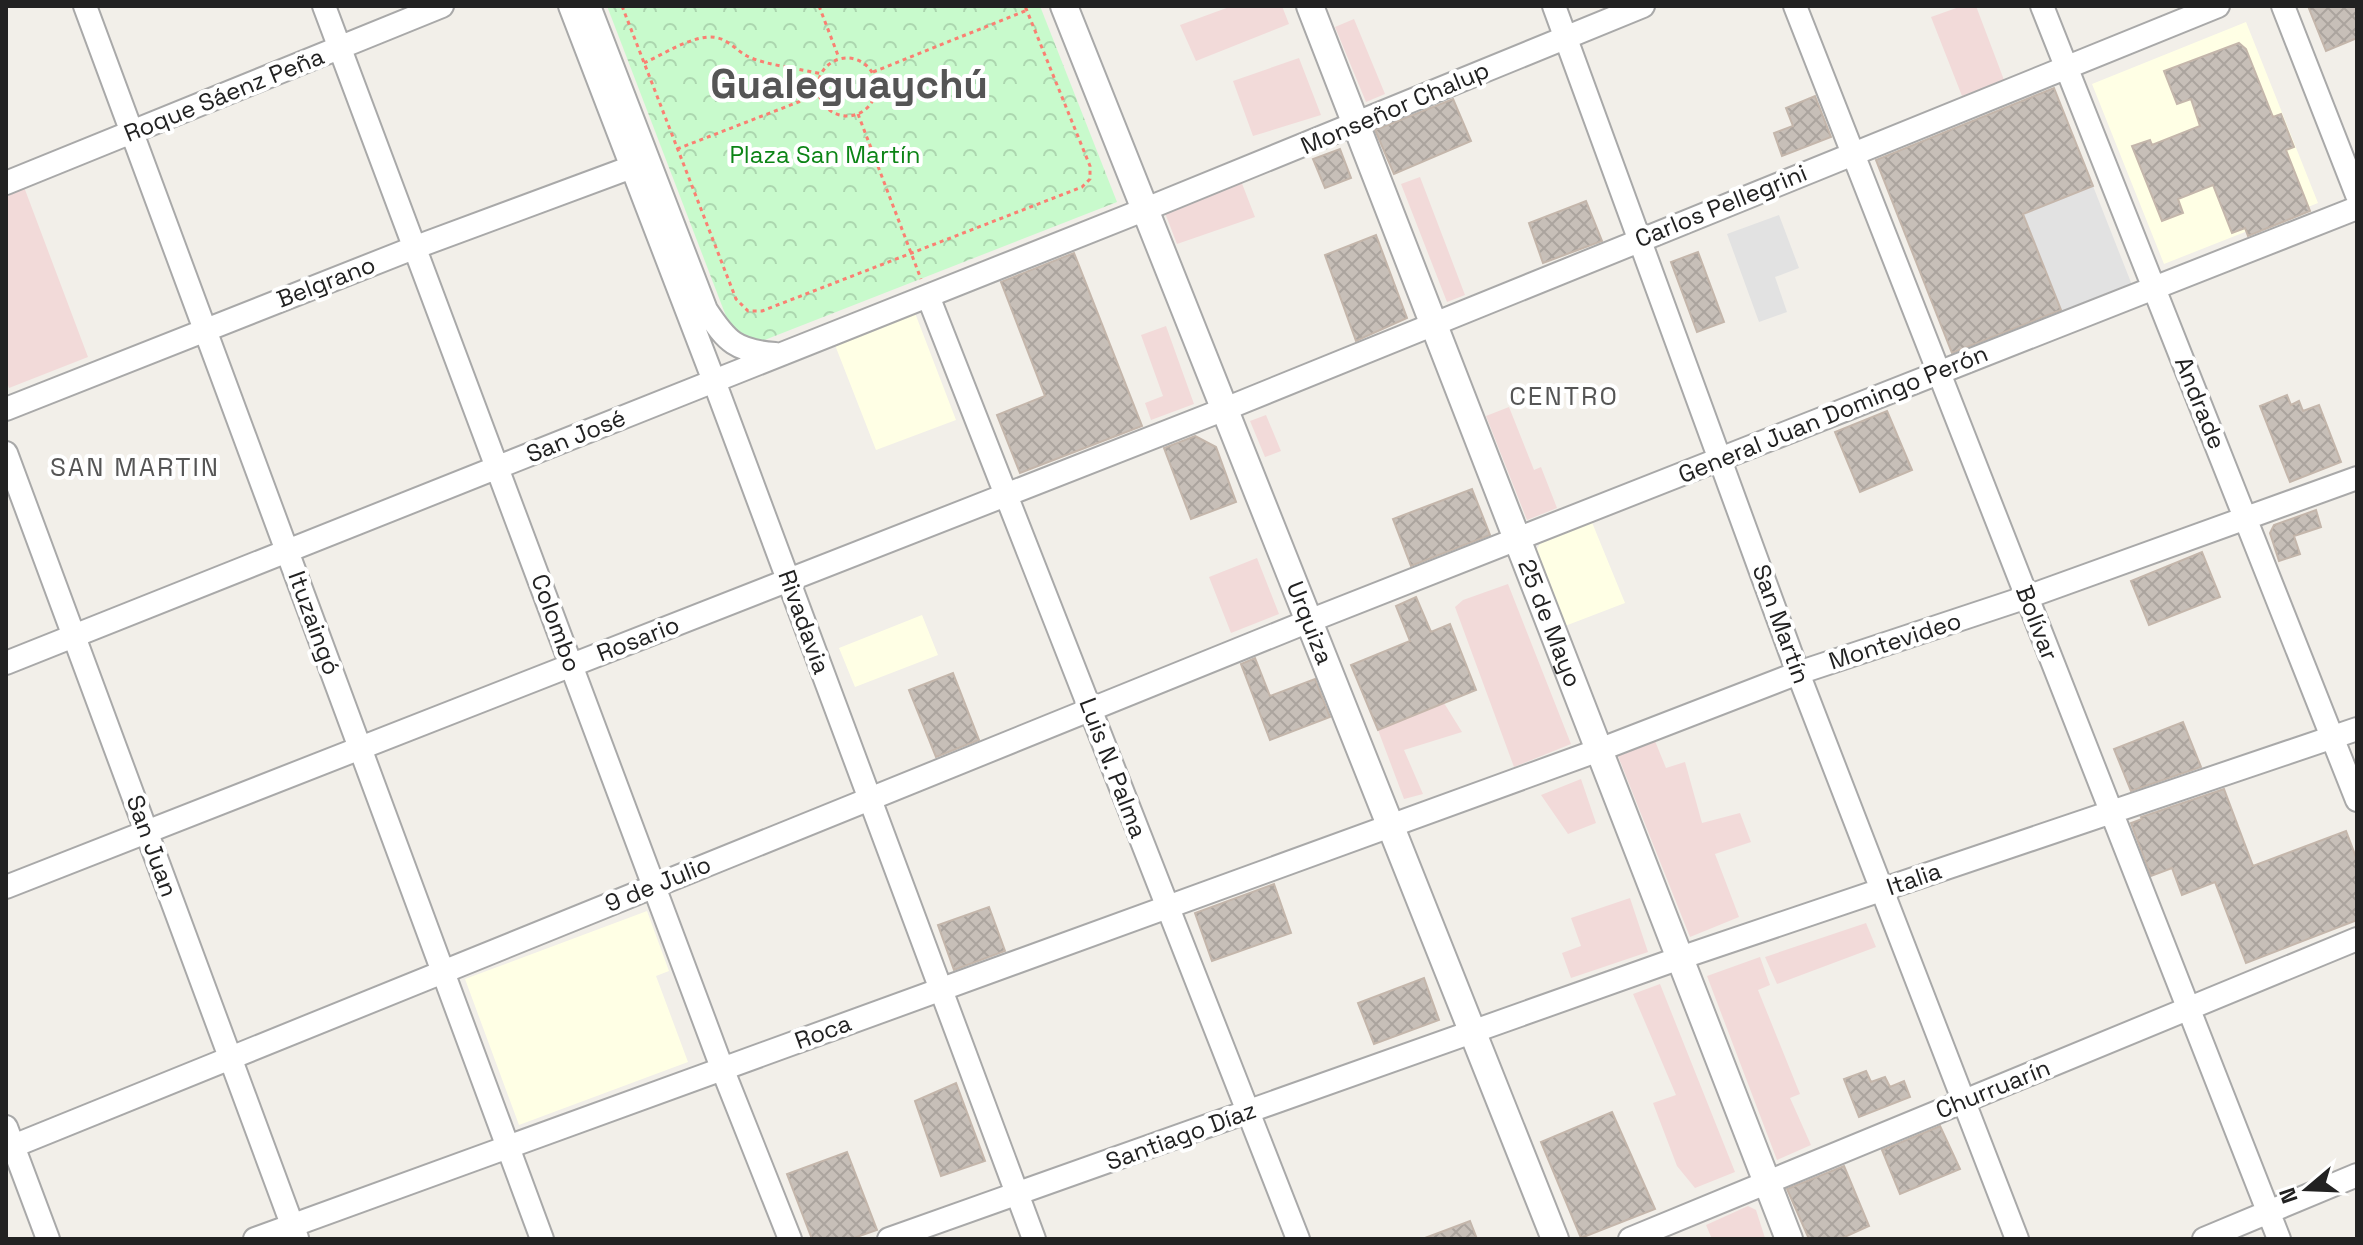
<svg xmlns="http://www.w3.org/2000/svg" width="2363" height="1245" font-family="'Space Grotesk',sans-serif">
	<defs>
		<pattern id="park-crowns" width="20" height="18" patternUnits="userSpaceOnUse" patternTransform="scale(2)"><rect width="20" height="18" fill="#c8facc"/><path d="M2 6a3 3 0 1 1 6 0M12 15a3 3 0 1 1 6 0" fill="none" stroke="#acd6af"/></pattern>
		<pattern id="building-cross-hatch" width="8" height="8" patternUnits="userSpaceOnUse" patternTransform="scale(2)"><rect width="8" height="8" fill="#c7bfb8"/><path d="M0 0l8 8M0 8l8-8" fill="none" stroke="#aba49e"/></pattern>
	</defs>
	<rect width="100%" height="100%" fill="#f2efe9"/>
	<path fill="#f2dad9" d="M1232,6H1282L1289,24L1196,61L1180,25Z
		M1962,6H1976L2004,80L1962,96L1931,17Z
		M1354,19L1385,94L1366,102L1335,27Z
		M1299,58L1321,115L1253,136L1233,81Z
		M1420,177L1465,295L1447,302L1401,184Z
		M1241,181L1255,217L1177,244L1165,213Z
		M24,187L88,357L9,388L6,379V194Z
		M1166,326L1194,404L1151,420L1145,403L1163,396L1141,335Z
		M1509,407L1534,470L1541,467L1557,508L1527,520L1486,416Z
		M1266,415L1281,451L1265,457L1250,421Z
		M1257,558L1279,614L1231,633L1209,577Z
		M1508,584L1571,744L1514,767L1455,607L1463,600Z
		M1444,703L1462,732L1404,750L1423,794L1404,799L1378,730Z
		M1655,741L1666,768L1685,762L1702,823L1740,813L1751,842L1715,854L1739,917L1690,937L1618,756Z
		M1581,779L1596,823L1568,834L1541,795Z
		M1630,898L1648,952L1571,978L1562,953L1581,946L1571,918Z
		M1866,923L1876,947L1777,984L1765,957Z
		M1760,957L1770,985L1758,990L1800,1094L1790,1098L1811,1145L1777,1160L1707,976Z
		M1660,984L1735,1172L1695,1188L1677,1166L1653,1103L1676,1095L1633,994Z
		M1748,1206L1756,1210L1765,1238L1712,1239L1706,1225Z"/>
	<path fill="#ffffe5" d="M2246,22L2318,203L2164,264L2092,84Z
		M915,313L956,420L876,450L835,345Z
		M1591,520L1625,603L1565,626L1536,551L1543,538Z
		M922,615L938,655L855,687L839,648Z
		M647,911L669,971L656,976L688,1062L519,1125L465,979Z"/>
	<path fill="url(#park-crowns)" d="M607,6H1040L1117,202L739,350Z"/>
	<path fill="#e2e2e2" d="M2093,186L2132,285L2062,312L2023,214Z
		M1779,215L1799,268L1775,277L1787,312L1759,322L1727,234Z"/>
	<path fill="url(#building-cross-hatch)" stroke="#c4b6ab" stroke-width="2" d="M2308,6H2357V38L2326,51Z
		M2239,43L2246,49L2273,117L2281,114L2294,147L2286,150L2310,211L2248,236L2245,228L2232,233L2213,185L2178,199L2183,213L2162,221L2132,146L2150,140L2152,145L2200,126L2191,99L2177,104L2164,71Z
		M2054,88L2093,186L2023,214L2061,310L1952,353L1876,160Z
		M1815,96L1831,137L1782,156L1774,133L1793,126L1786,108Z
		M1453,99L1471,141L1394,174L1375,130Z
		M1340,149L1351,178L1325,188L1313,159Z
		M1586,201L1602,241L1543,263L1529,223Z
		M1376,235L1407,318L1356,341L1325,255Z
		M1698,252L1724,322L1697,332L1671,262Z
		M1074,253L1142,426L1020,473L997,415L1045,396L1001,282Z
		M2287,395L2291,405L2299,401L2303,411L2319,405L2341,462L2290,482L2260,406Z
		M1887,411L1912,470L1860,492L1835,432Z
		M1195,436L1216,447L1236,502L1191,519L1164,448Z
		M1472,489L1490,535L1411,566L1393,519Z
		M2316,510L2321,527L2294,536L2300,554L2279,561L2270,533L2274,525Z
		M2202,552L2220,597L2149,625L2131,581Z
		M1416,597L1431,632L1450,624L1476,690L1378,730L1351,665L1410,641L1396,606Z
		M1255,658L1270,696L1315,679L1330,717L1270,740L1241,664Z
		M953,673L979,740L936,757L909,690Z
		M2183,722L2201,767L2131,791L2114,749Z
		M2224,789L2253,866L2346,831L2357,860V920L2246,963L2215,882L2182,895L2172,868L2151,876L2131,823L2142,819L2141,817Z
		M1274,884L1291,933L1212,961L1195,913Z
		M989,907L1005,951L954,970L938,925Z
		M1424,978L1439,1020L1374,1044L1358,1003Z
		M1866,1071L1871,1082L1885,1077L1890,1087L1904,1081L1910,1097L1859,1117L1844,1079Z
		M956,1083L985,1161L941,1176L915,1101Z
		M1612,1112L1655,1209L1581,1238L1541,1142Z
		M1940,1126L1960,1169L1900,1194L1882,1150Z
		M847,1152L877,1230L851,1239H812L787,1174Z
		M1844,1166L1869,1226L1840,1239H1809L1787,1189Z
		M1470,1221L1477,1239H1425V1238Z"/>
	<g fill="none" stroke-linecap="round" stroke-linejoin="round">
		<g stroke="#a9a9a9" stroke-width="26">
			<path id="minor" d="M85,6L542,1239
				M324,6L722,1068L790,1239
				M570,6L714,381L1034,1239
				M589,6L706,310C727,342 736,351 775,354
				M1554,6L1798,673L2017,1239
				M1795,6L2279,1239
				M2042,6L2357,800
				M2283,6L2357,195
				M6,183L442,6
				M928,296L1298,1239
				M6,409L416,247L648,161
				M6,453L297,1238
				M6,663L1146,209L1643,6
				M6,887L1225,409L2218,6
				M6,1127L48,1239
				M6,1149L1309,621L2357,208
				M255,1239L1599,750L1798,673L2027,597L2357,478
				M889,1239L1680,958L2357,729
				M1630,1239L2357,939
				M2204,1239L2357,1175"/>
		</g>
		<g stroke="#a9a9a9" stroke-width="30">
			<g id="tertiary">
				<path id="s1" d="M1064,6L1555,1239"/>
				<path id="s2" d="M1310,6L1789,1239"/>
			</g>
		</g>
		<path stroke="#fa8072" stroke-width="3" stroke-dasharray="4 4" stroke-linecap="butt" d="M622,6L736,299L748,311H762L1082,187L1090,179V166L1025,6
			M819,6L839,58
			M818 87a29 29 0 1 1 58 0a29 29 0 1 1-58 0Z
			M644,63C664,54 686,39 708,37C726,36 734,49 747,56C764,65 802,69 822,74
			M873,72L1025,11
			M858,114L921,279
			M677,149L819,94"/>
		<use href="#minor" stroke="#fff" stroke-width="22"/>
		<use href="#tertiary" stroke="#fff" stroke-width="26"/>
	</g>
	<g text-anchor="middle" stroke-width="8" stroke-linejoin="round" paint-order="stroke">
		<g font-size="24" fill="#222" stroke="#fff">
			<text transform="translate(224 95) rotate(-22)" y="8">Roque Sáenz Peña</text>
			<text transform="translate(1395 108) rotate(-23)" y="8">Monseñor Chalup</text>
			<text transform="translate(1721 206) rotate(-22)" y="8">Carlos Pellegrini</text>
			<text transform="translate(326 282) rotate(-21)" y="8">Belgrano</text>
			<text transform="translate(2200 403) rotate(68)" y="8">Andrade</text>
			<text transform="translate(1833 414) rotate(-22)" y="8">General Juan Domingo Perón</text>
			<text transform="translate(576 436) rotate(-22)" y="8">San José</text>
			<text transform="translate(804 622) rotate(70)" y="8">Rivadavia</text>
			<text dy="8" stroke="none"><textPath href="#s1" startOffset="664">Urquiza</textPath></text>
			<text dy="8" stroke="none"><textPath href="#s2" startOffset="662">25 de Mayo</textPath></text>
			<text transform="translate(314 623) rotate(70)" y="8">Ituzaingó</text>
			<text transform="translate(556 623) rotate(70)" y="8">Colombo</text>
			<text transform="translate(2037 623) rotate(69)" y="8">Bolívar</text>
			<text transform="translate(1781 624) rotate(70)" y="8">San Martín</text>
			<text transform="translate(638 639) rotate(-21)" y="8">Rosario</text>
			<text transform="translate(1895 641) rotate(-18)" y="8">Montevideo</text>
			<text transform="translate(1113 768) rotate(69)" y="8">Luis N. Palma</text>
			<text transform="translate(152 846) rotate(70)" y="8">San Juan</text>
			<text transform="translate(1914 879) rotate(-19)" y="8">Italia</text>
			<text transform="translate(658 884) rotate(-22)" y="8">9 de Julio</text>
			<text transform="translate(823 1032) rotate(-20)" y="8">Roca</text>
			<text transform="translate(1993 1089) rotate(-22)" y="8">Churruarín</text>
			<text transform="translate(1181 1136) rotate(-20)" y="8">Santiago Díaz</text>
		</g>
		<g font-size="24" fill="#0c8416" stroke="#fff">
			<text x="825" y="163">Plaza San Martín</text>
		</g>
		<g font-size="26" letter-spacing="2" fill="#555" stroke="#fff">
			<text x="1564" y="405">CENTRO</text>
			<text x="135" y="476">SAN MARTIN</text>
		</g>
		<g font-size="40" font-weight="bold" fill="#555" stroke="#fff">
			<text x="849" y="98">Gualeguaychú</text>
		</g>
	</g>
	<rect width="2363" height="1245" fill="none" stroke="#222222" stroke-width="16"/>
	<g transform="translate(2307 1189) rotate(251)" stroke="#ffffff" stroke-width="6" paint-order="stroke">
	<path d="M0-6L14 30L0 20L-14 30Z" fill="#222222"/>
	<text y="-12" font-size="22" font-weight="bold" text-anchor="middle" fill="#222222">N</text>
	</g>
</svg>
